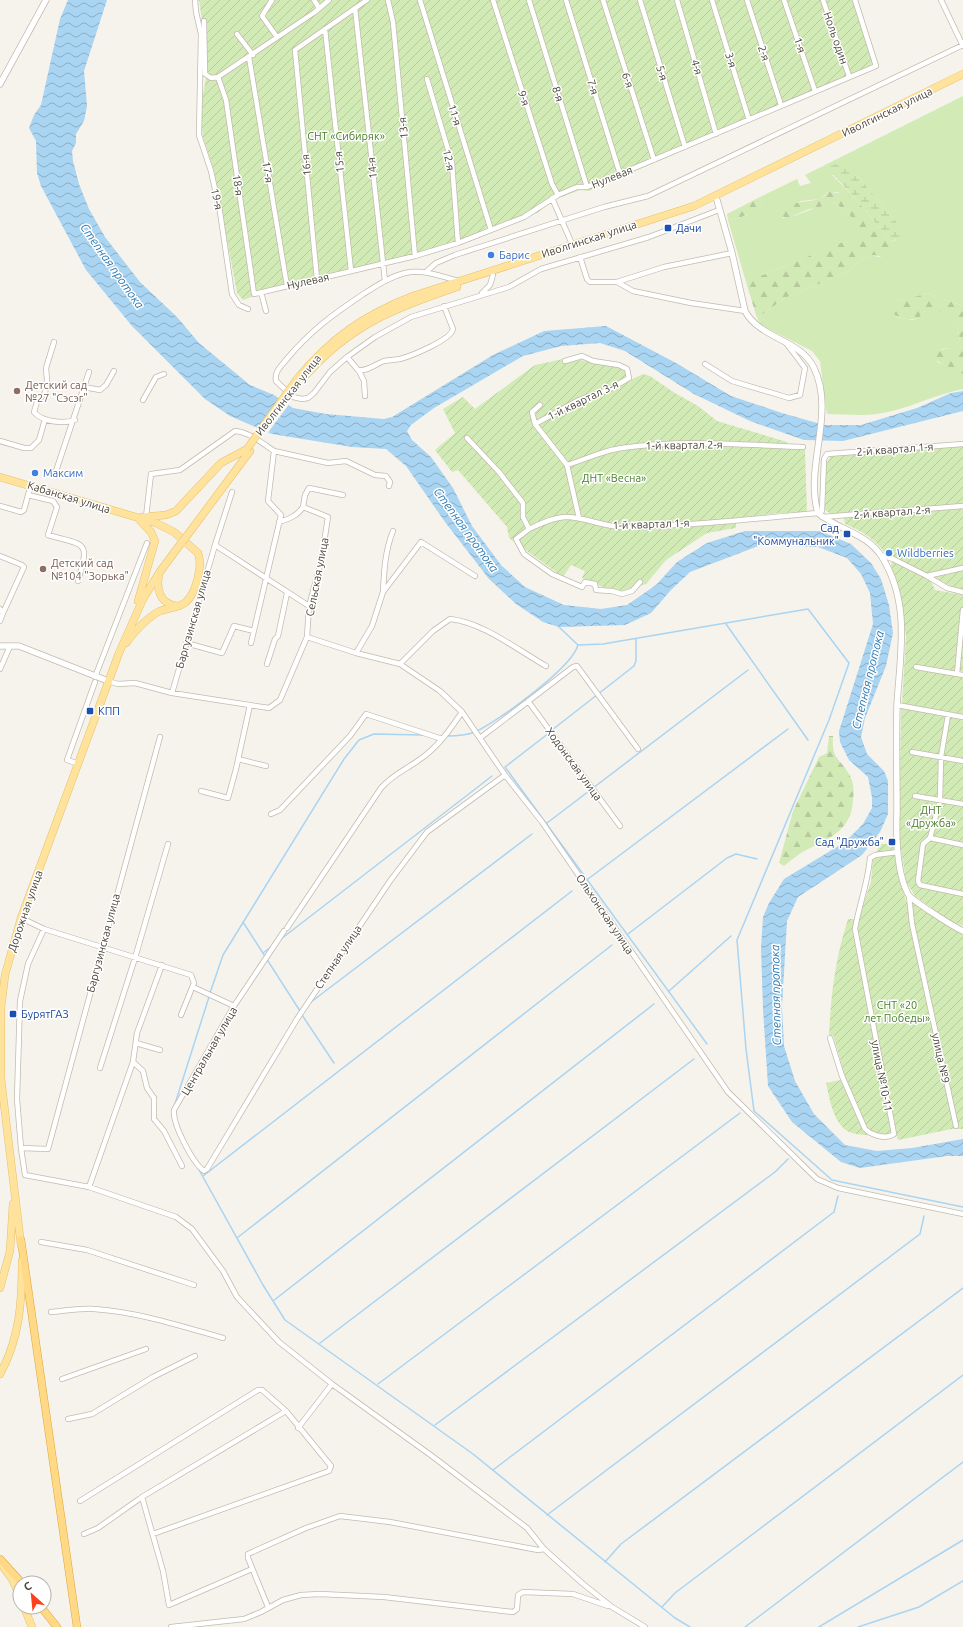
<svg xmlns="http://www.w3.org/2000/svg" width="963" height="1627" font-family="Ubuntu,sans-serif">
	<defs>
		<pattern id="forest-firs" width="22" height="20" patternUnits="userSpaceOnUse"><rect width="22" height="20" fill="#d2eab5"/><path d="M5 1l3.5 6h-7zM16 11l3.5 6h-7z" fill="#b6ca9c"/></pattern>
		<pattern id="wetland-marsh" width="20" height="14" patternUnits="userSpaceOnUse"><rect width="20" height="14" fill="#d2eab5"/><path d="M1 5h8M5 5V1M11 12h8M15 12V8" fill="none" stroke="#b6ca9c"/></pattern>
		<pattern id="garden-furrows" width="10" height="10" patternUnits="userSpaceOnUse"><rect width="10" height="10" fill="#d2eab5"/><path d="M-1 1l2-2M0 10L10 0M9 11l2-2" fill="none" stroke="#b6ca9c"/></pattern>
		<pattern id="water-waves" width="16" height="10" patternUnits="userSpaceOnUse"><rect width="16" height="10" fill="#a9d4f2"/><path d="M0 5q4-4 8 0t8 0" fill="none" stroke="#8caec5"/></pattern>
	</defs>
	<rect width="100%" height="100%" fill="#f6f3ec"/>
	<path fill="#d2eab5" d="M963,96V306L927,293L913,298L897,301V317L912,320L919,318L923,312L933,307C949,316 958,322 960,341L952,348L941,349L937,362L954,368L963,374V389C932,395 907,410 877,414C861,416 843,414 827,414L820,361L812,351L761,325L757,318L785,298L849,271L862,259L873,255L878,257L891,254V242L896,240L899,225L856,174L832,175L855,198L846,196L837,192H829L819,199L801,201L782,212L783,218C789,220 823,204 832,201L849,213L861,235L746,282L728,220L746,216L762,203L760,197L797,179L800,186L811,183L805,175Z"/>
	<path fill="url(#forest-firs)" d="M829,192C839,192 846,196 855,198L891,242V255L886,257L873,255L862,259L849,271L785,298L757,318L746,282L860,235L849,213L832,201L818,208L809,209L786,219L781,215C786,200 807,203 818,199C822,198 826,195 829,192Z
		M760,197L762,203C754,215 742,217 728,220L727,214Z
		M927,293L963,306V374C954,368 940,365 933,357V351L952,348L960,341C958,322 949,316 932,308L923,312L919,318C908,321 898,318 889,311V305C901,298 915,298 927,293Z
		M829,736H833C831,761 841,758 850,776C854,784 854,790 853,800C851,834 825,839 801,853C795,857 789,862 784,866L779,863L793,811L819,757L827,753Z"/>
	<path fill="url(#wetland-marsh)" d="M836,164L856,174L899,225L900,237L891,242L855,198L828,169L830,166Z"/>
	<path fill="url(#garden-furrows)" d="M199,0H858L879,66L588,191L580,190L556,199L537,213L451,248L405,261L264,293L243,300L237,293L214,170L203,137L200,112L207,72L204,34Z
		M563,359L564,363L581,360L593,363L618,366L625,371L628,381L643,374L650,376L675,393L698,406L717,421L787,442V448L805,450L807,513H781L735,518L736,528L707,533L666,560L646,584L616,593L582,578L585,571L571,565L563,577L509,538L507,527L458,470L452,472L435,450L455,433L443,409L463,397L475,409L535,365Z
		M963,446V590L955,588L885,553C875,539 860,530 845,524L843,514L833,515L825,510L826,464L831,456Z
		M893,559L895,563L931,581L935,590L963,595V715L902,704L906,636L899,595L891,565Z
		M901,708L963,720V926L948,920L915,896L906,881L899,837Z
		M880,844H893L906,902H915L963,933V1129H952L898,1140L896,1134L891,1135C879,1135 867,1136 856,1134C834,1131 830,1100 826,1083L846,1079L833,1035L829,1036C831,993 835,960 848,919H858L871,882L873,859Z"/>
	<path fill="url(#water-waves)" d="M68,0H107L84,71L87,106L84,121L76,134V143L72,151L73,161L79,184L89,209L105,237L140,282L177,317L199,343L250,385L274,395L293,408L326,414L384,419L392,417L493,355L544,331L606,326L676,363L731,396L782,413L824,425H861L917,408L951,393L963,391V411L843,441L804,440L750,421L694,394L625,351L600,343L561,346L523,356L434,408L411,425L407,431L412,440L431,457L453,488L472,526L501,565L525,587L564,605L601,609L627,605L656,585L677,562L707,543L745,531H820L851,544L871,563L881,579L889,605L893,633L886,666L865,718L861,737L867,754L884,771L888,781V814L880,832L862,855L798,897L787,921L782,1007L784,1046L795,1081L814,1114L845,1145L877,1151L912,1148L963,1139V1156H947L860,1168L841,1162L792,1122L768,1086L763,1009L761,948L763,917L769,903L784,879L845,842L863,824L872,808V797L868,777L849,760L840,742L839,731L873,624L870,593L861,574L847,558L818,547L761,545L690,572L671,590L651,613L625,625L559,627L543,622L516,604L489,579L445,522L406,466L386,449L352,447L272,434L230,416L205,399L132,326L86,270L41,186L37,173L36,141L29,128L34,115L41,105L60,19Z"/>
	<path fill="#f6f3ec" d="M280,397L290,403L267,434L256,430Z"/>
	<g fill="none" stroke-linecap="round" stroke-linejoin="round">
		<path stroke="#a9d4f2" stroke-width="1.5" d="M726,624L808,740
			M559,627L578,645L603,644L808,609L849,663L829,720L737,940L746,1049L754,1111L832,1180L963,1207
			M552,730L634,666L636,661V639
			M549,733L505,767L707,1044
			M447,736C456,736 467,735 475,732C497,722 572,668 578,645
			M547,823L748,670
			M588,879L788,729
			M243,922L300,1011
			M628,934L727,858L736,854L757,859
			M281,939L492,776
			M263,953L272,946
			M669,991L731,936
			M210,993L223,955L344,759L359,740L374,734L423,735
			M311,1002L532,834
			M302,1015L334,1063
			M174,1107L209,997
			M198,1168L263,1285L285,1320L473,1454L675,1618L690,1627
			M203,1176L572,891
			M237,1238L612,945
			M273,1301L654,1004
			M320,1343L694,1059
			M378,1384L740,1113
			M435,1425L775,1172L788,1159
			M493,1470L834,1212L838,1196
			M547,1515L920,1234L924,1216
			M605,1562L621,1544L963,1288
			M662,1607L675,1593L963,1375
			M745,1627L963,1462
			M819,1627L963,1540
			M858,1627L919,1607L963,1581"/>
		<g stroke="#c2bbae" stroke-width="6">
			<path id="minor" d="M195,0L196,12L201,34L199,135L211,171L220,212L232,294L239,305L248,309
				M272,0L262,16L277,37
				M314,0L319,8
				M388,0L393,22L415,256
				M420,0L491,230
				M493,0L552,184L558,195
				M529,0L587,187
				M566,0L620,174
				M603,0L654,160
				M640,0L685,147
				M677,0L716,134
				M712,0L749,120
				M747,0L781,105
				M784,0L815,91
				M823,0L849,76
				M941,0L963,46
				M355,8L385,281
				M204,21L205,74L211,78L218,77L315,12L329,0
				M325,29L351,271
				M237,34L253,55
				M249,57L287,286
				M218,77L226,100L254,294L415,256L458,243L524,217L558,195L577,187H587L620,174L876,66L855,0
				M427,79L452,163L458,243
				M552,198L572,244
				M580,257L587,279L590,282H617L633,291L691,303L745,311
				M426,272L436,263L455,255L604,207L648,196L963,45
				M317,279L295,50L367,0
				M458,281C441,276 423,269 405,273C389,277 376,286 362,295C332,315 309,332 286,360C281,366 274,372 276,381L293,397L302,399L308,398L314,393L330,372L347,357L375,337L411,317L509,287L541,269L649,237L719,210
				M617,282L664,267L732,253
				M261,292L266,311
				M482,293L490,285L493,275
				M54,342L46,368L47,380L45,393L37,402L34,412C42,422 63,424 75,420
				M347,357L358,370C366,372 376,364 384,361C389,360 394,360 400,359C411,356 451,340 453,329L444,306
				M705,364L732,381L789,398L800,395L805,368L786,343
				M359,371L364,381L365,396
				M84,387L100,390L106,385L114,371
				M143,400L156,377L164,374
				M540,405L532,412L535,424L567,465L579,518
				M535,424L579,400L610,389L629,378L627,369L619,365L593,361L582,356L565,361
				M467,438L499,472L523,503V517L529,529C540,524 554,517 566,517C586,517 603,527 623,527C688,526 753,519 818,513L822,511L824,459L827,454L963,444
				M0,441L24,448H31L39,440L45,419
				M274,451L328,463L346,461L375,475L386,476L390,482L389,486
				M567,465C584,460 604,450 622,448C679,439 746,445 803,447
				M55,474L89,372
				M31,486L28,495L53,501L57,507L48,535C86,546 90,540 78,581
				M232,492L215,545L309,606
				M0,506L21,512L24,510L28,495
				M146,517L151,474L180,470L235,431C249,432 262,443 274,451L268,501L281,515L251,643
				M822,517L963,506
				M279,522C289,519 297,516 303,507
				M529,529L516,539L524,554L552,574L582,587L585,582L595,584L596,590L612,591L622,594L632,591L640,582
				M881,555L893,559L927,576L963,568
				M0,556L22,565L24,567L3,613
				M927,576L947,588L963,592
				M383,592C384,571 385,551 393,531
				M0,609L3,613L0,621
				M307,637L356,653L372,626L383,592L421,542L475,576
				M186,643L222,653L234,626L254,631
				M356,653L400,664L440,691L462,712L505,775L542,822L728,1092L817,1179L838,1188L963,1214
				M267,664L275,639L278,636L287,593
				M400,664L433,631L450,619C482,622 518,650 546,666
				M916,667L963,675
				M0,669L10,646
				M957,674L963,610
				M95,677L147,543
				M108,681L118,684L135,683L172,693L269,708L280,700L307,637L309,606L321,562L328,517L303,507L305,495L309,488L343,495
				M172,693L215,545
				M528,701L620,826
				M897,705L963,717
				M948,715L941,757L940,800L930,838L923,844L918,881L920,885L963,894
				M480,738L573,667L577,666L638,749
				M912,752L963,761
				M238,759L266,766
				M79,764L67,760L95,682
				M201,791L228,798L236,769L250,705
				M915,796L963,804
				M271,814L280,810L350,736L366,714L442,739
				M930,838L963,845
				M909,896L912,924L956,1126
				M21,918L44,929L191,975L194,983L181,1015
				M287,928L381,788C392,775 405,770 419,760C437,748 450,730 462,712
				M44,929L28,964L20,1001L17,1099L21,1148L48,1149L160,737
				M284,931L234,1006L174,1110C172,1124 193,1163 204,1171L207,1169L297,1019L390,881L427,832L505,775
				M193,987L234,1006
				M830,1038L842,1076L865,1129C871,1135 882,1138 890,1136L894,1134L855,929C859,905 868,883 870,858L875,855L898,852
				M136,1043L160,1050
				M133,1062L143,1071L147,1088L154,1098V1119L164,1131L182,1166
				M100,1068L135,958L168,844
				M21,1148L25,1175L89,1187L133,1062L137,1033L162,965
				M89,1187L176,1217L192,1229L223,1271L237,1297L279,1342L332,1384L432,1456L527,1528L544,1549L582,1583L612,1607L645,1627
				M41,1242L87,1250L194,1285
				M51,1312C65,1311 80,1308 94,1309C138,1312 181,1326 223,1338
				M62,1379L146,1349
				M68,1419L92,1414L153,1377L195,1356
				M298,1428L332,1384
				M142,1497L163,1571L169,1605L252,1569
				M80,1501L258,1390H262L286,1411L331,1466L329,1471L153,1534
				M84,1534L98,1528L142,1497L286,1411
				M268,1607L248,1558V1554L306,1528L340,1516L390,1522L538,1550L544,1549
				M171,1627L244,1619L261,1612L283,1600L301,1595L320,1594L384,1597L513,1612L517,1609L518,1595L523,1592L573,1594L608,1606"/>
		</g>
		<g stroke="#c2bbae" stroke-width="7">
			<path id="tertiary" d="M0,84L46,0
				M717,200L732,253L745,311C760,339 800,339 814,368C836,413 804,467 818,513C838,530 867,533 882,557C911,604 900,654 897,705C896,740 897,775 897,811C896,836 896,871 908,894C911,900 954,927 963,931
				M0,646H19L108,681"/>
		</g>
		<g stroke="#e6c16a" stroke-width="8">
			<path id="primary" d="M307,374C352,324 395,308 457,287
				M297,379C331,338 364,315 413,296L694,206L963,74
				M0,477L156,523L174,532L198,553C203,566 196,593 186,602C179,608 168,608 160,611C146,618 135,631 126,643
				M142,517L166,515L176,511L221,463L247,449
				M138,518L151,532L155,541L138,601
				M186,537L250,451
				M159,575C156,589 160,604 177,606
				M21,1245L1,1079V1008L5,975L21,918L119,653L143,599L159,573L182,542
				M0,1288L10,1251L13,1204
				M0,1374C20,1338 22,1301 22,1261
				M1,1564L12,1579L20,1597
				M24,1607L32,1627"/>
		</g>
		<g stroke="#e0a43c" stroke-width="8">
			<path id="trunk" d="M21,1240L77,1627
				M0,1559L22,1583
				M41,1607L57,1627"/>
		</g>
		<use href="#minor" stroke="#fff" stroke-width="4.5"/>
		<use href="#tertiary" stroke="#fff" stroke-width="5.5"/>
		<use href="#primary" stroke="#ffe39c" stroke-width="7"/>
		<use href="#trunk" stroke="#ffd985" stroke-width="7"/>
		<g stroke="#e6c16a" stroke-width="8" stroke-linecap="butt">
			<path id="primary-bridge" d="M247,449L297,379
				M182,542L186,537"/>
		</g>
		<use href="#primary-bridge" stroke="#ffe39c" stroke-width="7"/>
	</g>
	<g fill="#1a4fb4" stroke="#fff" stroke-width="1.5">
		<rect x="664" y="224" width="8" height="8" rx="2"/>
		<rect x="843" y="530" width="8" height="8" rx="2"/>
		<rect x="86" y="707" width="8" height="8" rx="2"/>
		<rect x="888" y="838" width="8" height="8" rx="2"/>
		<rect x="9" y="1010" width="8" height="8" rx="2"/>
	</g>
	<g fill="#3f7fe0" stroke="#fff" stroke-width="1.5">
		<circle cx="491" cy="255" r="4"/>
		<circle cx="35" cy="473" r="4"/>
		<circle cx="889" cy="553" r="4"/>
	</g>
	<g fill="#8d6e63" stroke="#fff" stroke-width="1.5">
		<circle cx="17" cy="391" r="4"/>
		<circle cx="43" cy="569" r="4"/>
	</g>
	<g text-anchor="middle" stroke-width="3" stroke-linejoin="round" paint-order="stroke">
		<g font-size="11" fill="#4b4439" stroke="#fff">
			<text transform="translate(836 38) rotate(71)" y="4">Ноль один</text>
			<text transform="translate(800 45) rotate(71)" y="4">1-я</text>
			<text transform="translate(764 53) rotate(72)" y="4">2-я</text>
			<text transform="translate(731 60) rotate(73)" y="4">3-я</text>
			<text transform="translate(697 67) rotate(74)" y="4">4-я</text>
			<text transform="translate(662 73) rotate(73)" y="4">5-я</text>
			<text transform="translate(628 80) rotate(72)" y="4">6-я</text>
			<text transform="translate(593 87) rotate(73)" y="4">7-я</text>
			<text transform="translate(558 94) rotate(73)" y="4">8-я</text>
			<text transform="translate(524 98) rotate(72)" y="4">9-я</text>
			<text transform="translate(887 112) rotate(-26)" y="4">Иволгинская улица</text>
			<text transform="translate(455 115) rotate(73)" y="4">11-я</text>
			<text transform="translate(403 128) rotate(-95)" y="4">13-я</text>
			<text transform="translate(449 160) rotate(78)" y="4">12-я</text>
			<text transform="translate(339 162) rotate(-96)" y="4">15-я</text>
			<text transform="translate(306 165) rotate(-95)" y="4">16-я</text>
			<text transform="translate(372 168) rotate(-96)" y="4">14-я</text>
			<text transform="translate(268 172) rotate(81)" y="4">17-я</text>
			<text transform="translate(612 177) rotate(-22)" y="4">Нулевая</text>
			<text transform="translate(238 185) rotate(82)" y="4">18-я</text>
			<text transform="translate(217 199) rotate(78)" y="4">19-я</text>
			<text transform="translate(589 239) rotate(-18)" y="4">Иволгинская улица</text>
			<text transform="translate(308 281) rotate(-13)" y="4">Нулевая</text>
			<text transform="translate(288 395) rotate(-52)" y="4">Иволгинская улица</text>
			<text transform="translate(583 400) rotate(-26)" y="4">1-й квартал 3-я</text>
			<text transform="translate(684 445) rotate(-1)" y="4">1-й квартал 2-я</text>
			<text transform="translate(895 449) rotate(-4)" y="4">2-й квартал 1-я</text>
			<text transform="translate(69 497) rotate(17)" y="4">Кабанская улица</text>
			<text transform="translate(892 512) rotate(-4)" y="4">2-й квартал 2-я</text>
			<text transform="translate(651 524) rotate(-2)" y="4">1-й квартал 1-я</text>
			<text transform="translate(317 577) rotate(-79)" y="4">Сельская улица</text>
			<text transform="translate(193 619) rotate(-74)" y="4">Баргузинская улица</text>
			<text transform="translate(574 764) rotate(54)" y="4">Ходонская улица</text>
			<text transform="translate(25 911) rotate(-71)" y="4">Дорожная улица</text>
			<text transform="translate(605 914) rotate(56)" y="4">Ольхонская улица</text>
			<text transform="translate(103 943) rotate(-75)" y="4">Баргузинская улица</text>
			<text transform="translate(338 957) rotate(-56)" y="4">Степная улица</text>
			<text transform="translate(209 1051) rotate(-60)" y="4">Центральная улица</text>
			<text transform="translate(941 1058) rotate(78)" y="4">улица №9</text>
			<text transform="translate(882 1076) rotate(79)" y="4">улица №10-11</text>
		</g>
		<g font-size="11" fill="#4a7f2a" stroke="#fff">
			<text x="346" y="140">СНТ «Сибиряк»</text>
			<text x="614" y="482">ДНТ «Весна»</text>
			<text x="931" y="814">ДНТ<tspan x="931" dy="13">«Дружба»</tspan></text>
			<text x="897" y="1009">СНТ «20<tspan x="897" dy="13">лет Победы»</tspan></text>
		</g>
		<g font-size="11" fill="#164399" stroke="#fff" text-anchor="start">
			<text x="676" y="232">Дачи</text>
			<text x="839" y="532" text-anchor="end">Сад<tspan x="839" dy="13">"Коммунальник"</tspan></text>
			<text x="98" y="715">КПП</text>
			<text x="884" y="846" text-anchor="end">Сад "Дружба"</text>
			<text x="21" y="1018">БурятГАЗ</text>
		</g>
		<g font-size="11" fill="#366cbe" stroke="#fff" text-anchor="start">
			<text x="499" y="259">Барис</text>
			<text x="43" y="477">Максим</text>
			<text x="897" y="557">Wildberries</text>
		</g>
		<g font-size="11" fill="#785e54" stroke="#fff" text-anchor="start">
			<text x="25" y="389">Детский сад<tspan x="25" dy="13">№27 "Сэсэг"</tspan></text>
			<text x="51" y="567">Детский сад<tspan x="51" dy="13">№104 "Зорька"</tspan></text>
		</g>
		<g font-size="12" font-style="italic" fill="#2e7ab2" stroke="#fff">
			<text transform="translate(112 266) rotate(55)" y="4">Степная протока</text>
			<text transform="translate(466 530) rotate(54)" y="4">Степная протока</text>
			<text transform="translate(868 680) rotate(-76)" y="4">Степная протока</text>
			<text transform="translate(776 995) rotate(-91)" y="4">Степная протока</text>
		</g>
	</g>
	<g transform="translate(32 1595) rotate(333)"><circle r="19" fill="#ffffff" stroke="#b7b4b0"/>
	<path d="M0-3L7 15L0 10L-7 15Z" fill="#fc3f1d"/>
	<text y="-6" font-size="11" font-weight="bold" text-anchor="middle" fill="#4b4439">С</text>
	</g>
</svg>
